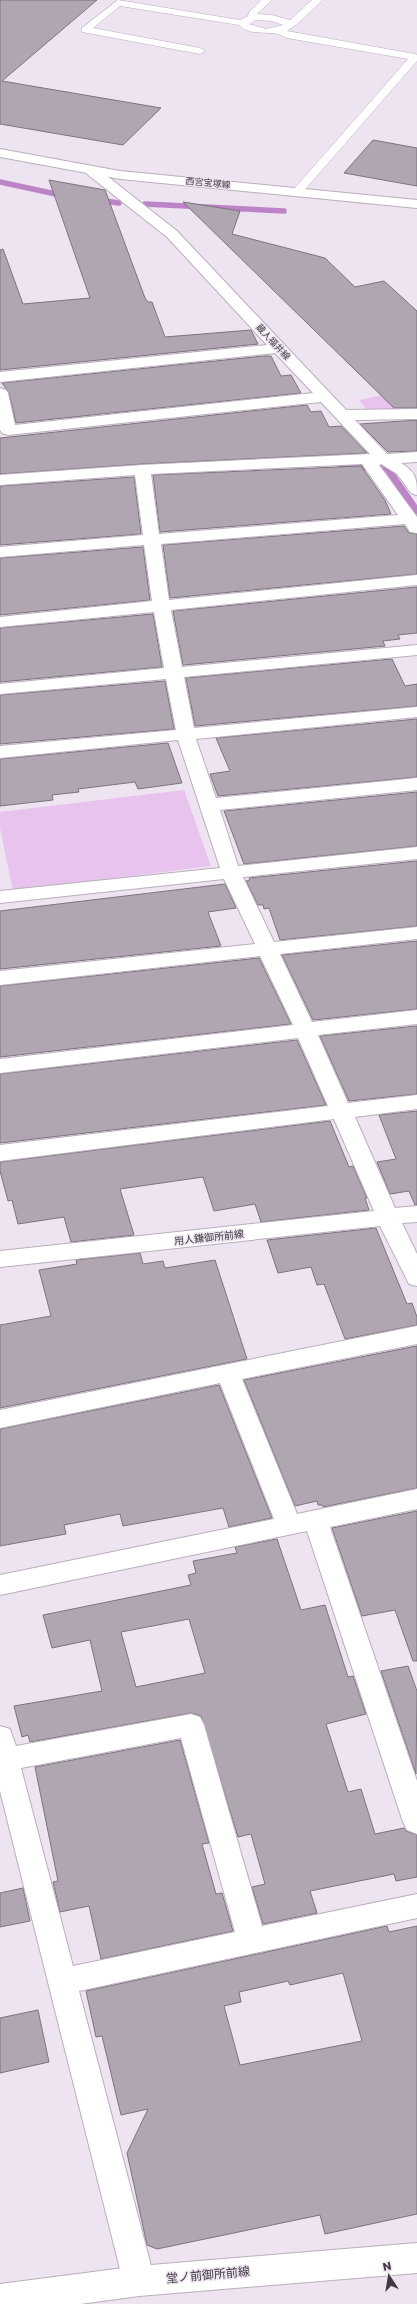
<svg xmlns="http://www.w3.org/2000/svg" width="417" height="2304" font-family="Poppins,'Noto Sans JP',sans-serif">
	<rect width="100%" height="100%" fill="#eee3f0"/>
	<path fill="#e7c3ee" d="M417,388V410H367L359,400Z
		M184,790L211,866L13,891L0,828V812Z"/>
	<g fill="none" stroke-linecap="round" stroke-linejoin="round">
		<path stroke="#bc84c7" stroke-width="5.5" d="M0,182L65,196
			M98,200L119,203
			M145,204L284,211"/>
		<path stroke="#bc84c7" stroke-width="7" d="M341,467L387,468L417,511"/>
	</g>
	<path fill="#b0a6b2" stroke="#7d737f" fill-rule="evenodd" d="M0,0H97L2,81L161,108L123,145L0,124Z
		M373,140L417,148V186L344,173Z
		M49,180L105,190L145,298L148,302H152L165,337L251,330L258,344L0,370V250L3,249L23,304L90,298Z
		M183,202L240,211L232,234L325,258L355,287L384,281L417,311V408H394Z
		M264,356H271L281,376L291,375L301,393L16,423L9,393L2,383Z
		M307,405L311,412L321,411L329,427L341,426L367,453L142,464L0,474V438Z
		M417,420V451L388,452L360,424Z
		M361,466L385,500L391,514L160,532L153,475Z
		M134,477L141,534L0,545V486Z
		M404,526L409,533L417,534V574L170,598L163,545Z
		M143,547L150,600L0,615V558Z
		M417,587V633L398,635L400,639L383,641L385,646L183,665L173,611Z
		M153,614L162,667L0,682V628Z
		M392,659L405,686L417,684V706L195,726L186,678Z
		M165,681L174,729L0,744V695Z
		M417,719V777L218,796L210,774L230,771L216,738Z
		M168,743L182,783L138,789L135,782L78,789L79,792L52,795L53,800L0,806V759Z
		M417,792V846L244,864L224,811Z
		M417,861V926L280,940L269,908L264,909L263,905H258L246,881L250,880L249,878Z
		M225,884L236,908L208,912L221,946L0,969V911Z
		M417,941V1009L313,1020L282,955Z
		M259,958L291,1024L0,1057V986Z
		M417,1026V1094L349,1101L320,1036Z
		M297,1040L326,1105L0,1143V1074Z
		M417,1111V1205H415L409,1191L390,1194L377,1162L396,1159L379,1115Z
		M330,1121L349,1167L353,1166L367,1198H365L369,1210L261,1222L255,1204L214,1211L203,1177L120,1189L134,1235L71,1242L64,1217L18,1224L12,1200L8,1201L0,1171V1162Z
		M376,1228L407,1304L412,1303L417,1317V1325L345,1339L324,1284L317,1285L311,1267L278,1273L267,1240Z
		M140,1253L143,1264L163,1261L165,1268L215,1260L247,1359L0,1408V1325L51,1316L39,1270L77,1264L76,1260Z
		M417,1346V1488L323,1507L322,1505H318L317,1501L295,1506L244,1380Z
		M219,1385L272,1518L229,1527L223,1508L123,1526L120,1514L64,1525L66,1534L0,1546V1429Z
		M417,1511V1661H413L395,1610L362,1616L332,1528Z
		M277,1539L301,1610L325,1605L348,1677L353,1676L366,1714L326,1724L348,1792L361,1789L375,1834L404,1828L406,1831L417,1835V1877L396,1881L394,1874L310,1891L317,1913L263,1924L252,1887L265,1884L251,1834L238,1837L201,1716L191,1713L30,1742L28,1735L22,1737L14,1706L102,1691L90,1640L52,1648L43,1615L191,1585L188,1575L196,1573L193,1561L237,1553L235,1547ZM189,1619L205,1673L136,1687L121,1632Z
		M408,1666L417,1691L416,1774L381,1671Z
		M180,1740L209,1843L202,1844L216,1894L222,1893L233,1931L101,1959L89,1906L60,1912L53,1882L58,1881L35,1767Z
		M23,1888L30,1921L0,1927V1893Z
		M387,1926L389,1932L417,1926V2214L325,2234L320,2215L157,2249L147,2245L127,2153L148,2109L121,2115L102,2036L96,2037L86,1991ZM343,1973L362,2041L240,2065L224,2006L241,2002L239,1992L288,1981L290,1985Z
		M38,2010L49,2062L0,2073V2018Z"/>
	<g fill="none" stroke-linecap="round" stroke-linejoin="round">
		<g stroke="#b9aebb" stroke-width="1">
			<path id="lane" d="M118,0L240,20L248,16L249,12L261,0H272L257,14L272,15L290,20L312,0H323L297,24L287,31L415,54L417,55V61L302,193H294V189L408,59L287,38C284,37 281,35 278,34C265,31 250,36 239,25L120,6L93,28L200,48L205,51L200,54L82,32V28ZM255,20L272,21L283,25L266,29L249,24Z"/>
		</g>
		<g stroke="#b9aebb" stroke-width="2">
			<path id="street" d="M92,167L97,168L177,231L346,410L417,409V419L355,420L387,454L417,452V462L401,463C416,472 417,478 417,495L411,493L397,474L381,464L379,465L417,517V533L410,532L405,524L161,544L169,600L417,575V585L171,610L182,667L417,645V655L184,677L194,728L417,707V717L196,739L216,798L417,778V790L220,810L238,866L417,847V859L243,877L274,942L417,927V939L280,954L312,1022L417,1010V1024L318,1035L348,1103L417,1095V1109L355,1117L395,1208L417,1206V1222L402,1223L417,1254V1286L409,1284L380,1226L0,1267V1251L374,1211L334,1119L0,1161V1145L328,1106L298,1038L0,1073V1059L293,1025L260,956L0,985V971L255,944L224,879L0,903V891L220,868L178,740L0,758V746L176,730L166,679L0,694V684L164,668L154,612L0,627V617L152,601L144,545L0,557V547L143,535L135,475L0,485V475L142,465L370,454L321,402L8,435L2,433L0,430V388L6,390L8,393L15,425L313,393L275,353L0,382V372L267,345L167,237L87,174L85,171ZM362,464L398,515L159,534L151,474Z
				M417,1326V1344L242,1379L297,1514L417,1489V1509L330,1527L417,1781V1834L407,1830L403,1822L307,1531L0,1595V1575L274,1519L220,1383L0,1428V1410Z
				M191,1714L200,1717L204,1725L262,1926L417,1894V1918L79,1991L155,2281L150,2292L139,2296L128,2292L123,2281L0,1791V1726L10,1729L16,1746ZM181,1738L235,1932L73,1966L21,1768Z"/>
		</g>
		<g stroke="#b9aebb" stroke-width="2">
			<path id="secondary" d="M0,149L120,171L417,200V208L120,179L0,157Z
				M417,2243V2273L139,2296L80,2304H0V2284L139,2266Z"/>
		</g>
		<use href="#lane" fill="#fff" fill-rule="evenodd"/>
		<use href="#street" fill="#fff" fill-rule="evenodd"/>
		<use href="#secondary" fill="#fff" fill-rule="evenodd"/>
	</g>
	<g text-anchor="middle" stroke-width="3" stroke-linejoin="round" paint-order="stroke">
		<g font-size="9" fill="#3e3a3f" stroke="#eee3f0">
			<text transform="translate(208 183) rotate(5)" y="3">西宮宝塚線</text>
			<text transform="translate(273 342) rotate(47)" y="3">蔵人福井線</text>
		</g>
		<g font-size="10" fill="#3e3a3f" stroke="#eee3f0">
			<text transform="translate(209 1237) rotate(-6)" y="4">用人鎌御所前線</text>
		</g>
		<g font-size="12" fill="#3e3a3f" stroke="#eee3f0">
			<text transform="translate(208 2275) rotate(-5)" y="4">堂ノ前御所前線</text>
		</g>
	</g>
	<g transform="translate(389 2276) rotate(348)" stroke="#eee3f0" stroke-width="3" paint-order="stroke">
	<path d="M0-3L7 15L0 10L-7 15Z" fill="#3e3a3f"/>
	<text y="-6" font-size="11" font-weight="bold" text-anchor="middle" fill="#3e3a3f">N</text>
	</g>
</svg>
